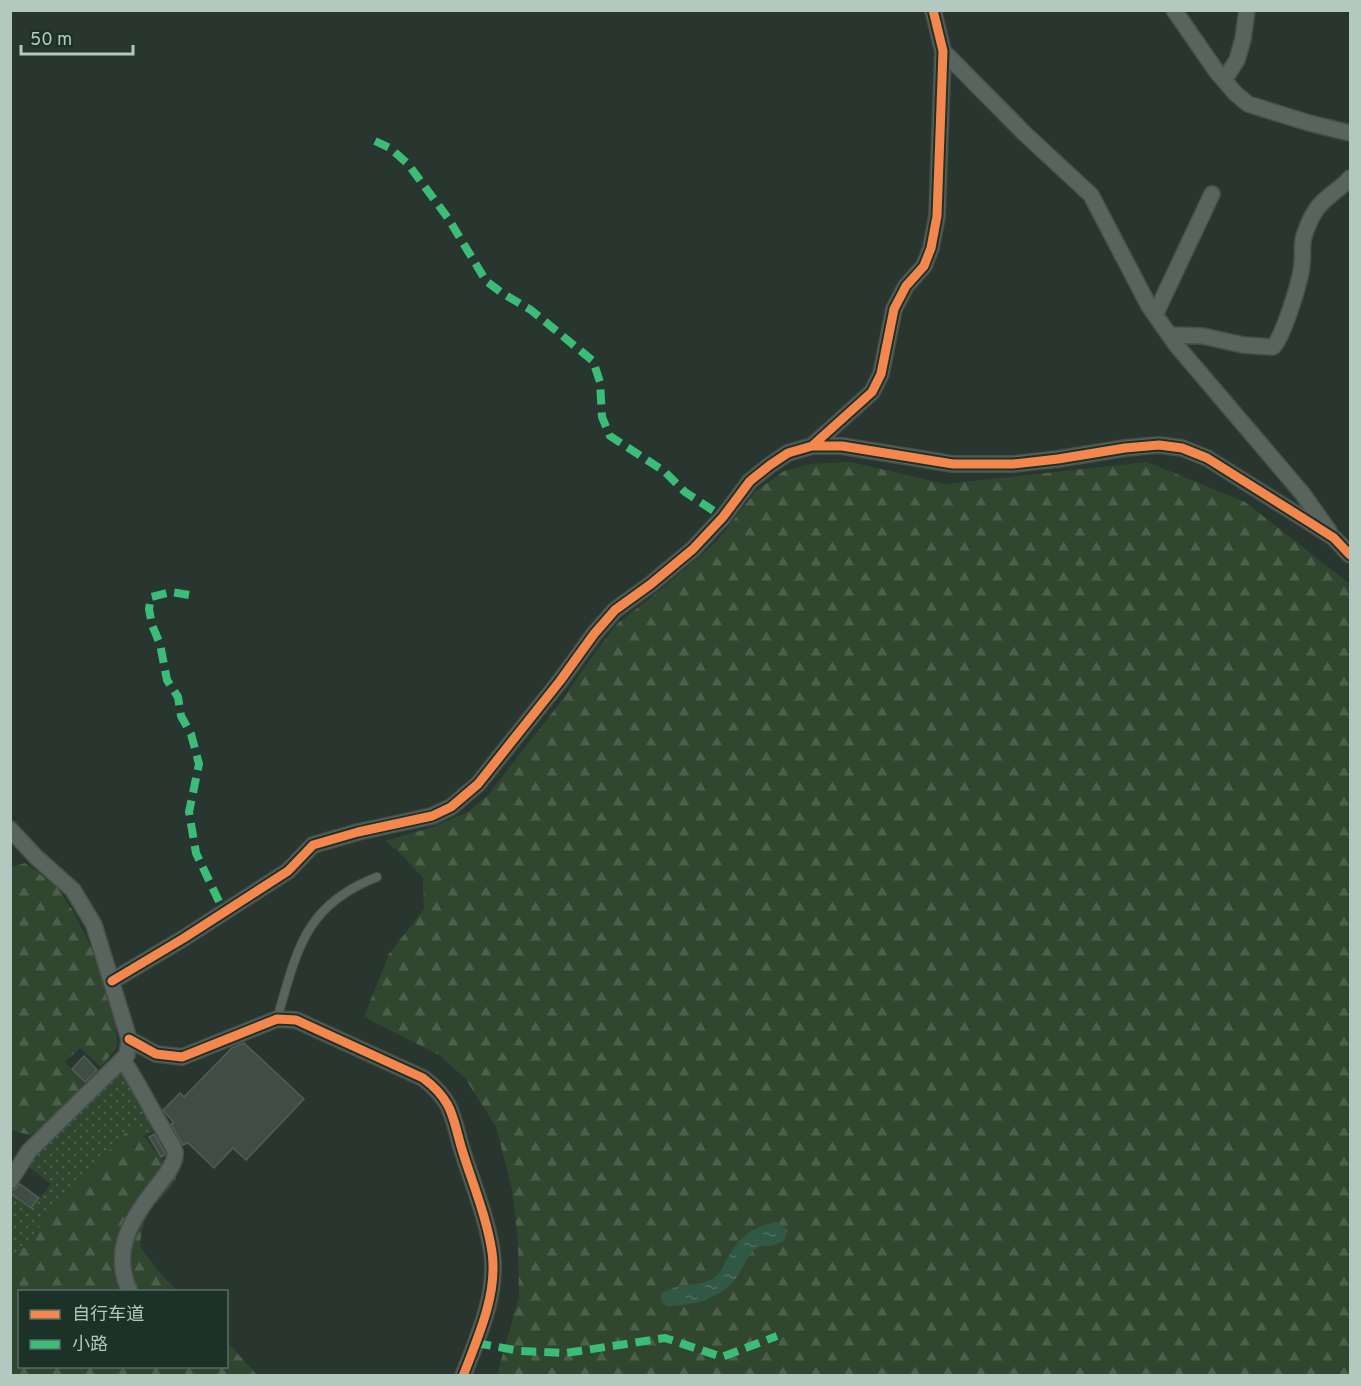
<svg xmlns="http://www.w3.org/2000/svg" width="1361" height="1386" font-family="Overpass,'Noto Sans SC',sans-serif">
	<defs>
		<pattern id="grass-dots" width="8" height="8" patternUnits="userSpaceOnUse" patternTransform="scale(1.5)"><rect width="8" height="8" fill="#31462e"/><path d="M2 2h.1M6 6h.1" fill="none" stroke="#4c5f4a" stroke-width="1.8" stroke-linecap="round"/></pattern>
		<pattern id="forest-firs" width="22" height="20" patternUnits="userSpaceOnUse" patternTransform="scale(1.5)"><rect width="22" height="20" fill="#31462e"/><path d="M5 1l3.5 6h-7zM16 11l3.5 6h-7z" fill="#4c5f4a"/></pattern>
		<pattern id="water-ripples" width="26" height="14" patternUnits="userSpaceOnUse" patternTransform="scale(1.5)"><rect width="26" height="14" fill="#305945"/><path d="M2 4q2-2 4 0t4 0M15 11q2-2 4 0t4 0" fill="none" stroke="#4c6f5e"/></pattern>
	</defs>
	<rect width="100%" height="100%" fill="#293630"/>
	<path fill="url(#grass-dots)" d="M121,1068L158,1129L144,1136L138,1128L129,1129L52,1211L11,1264V1194L31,1209L51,1184L25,1164Z"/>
	<path fill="url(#forest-firs)" d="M850,462L946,484L1147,462L1245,502L1350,584V1375H497L519,1296L518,1242L512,1189L496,1127L465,1078L439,1055L364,1017L389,954L424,909L423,878L399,852L385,841L433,827L468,812L488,795L563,699L593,655L618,623L658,592L716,542L756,491L784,471L810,464Z
		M25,863L56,886L73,911L92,949L116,1028L117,1047L101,1067L80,1048L65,1062L85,1084C68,1101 51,1124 30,1135L10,1130L11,867Z
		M138,1128L159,1156L178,1172C174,1187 163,1195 153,1207C144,1218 141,1232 140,1247L161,1274L177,1291L20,1292V1366H226L227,1342L257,1375H11L10,1264L52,1211L129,1129Z"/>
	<path fill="url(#water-ripples)" d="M778,1222L788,1230L784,1241C779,1243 775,1245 770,1246C767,1246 764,1245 761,1246C750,1250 746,1261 741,1270C727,1298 694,1306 666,1306L662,1302L661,1294C677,1282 697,1288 714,1278C719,1275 722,1269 725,1263C739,1238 748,1227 778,1222Z"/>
	<path fill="#404c46" stroke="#515e58" stroke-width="1.5" d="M244,1043L304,1099L246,1160L233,1148L214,1168L188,1143L183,1145L171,1124L174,1123L163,1110L180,1093L184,1097L232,1048Z
		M84,1056L97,1070L85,1082L72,1069Z
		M154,1134L165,1153V1155L161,1157L149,1137Z
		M20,1184L39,1198L31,1208L10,1193V1191L15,1189Z"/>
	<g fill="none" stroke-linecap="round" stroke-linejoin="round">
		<g stroke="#47514c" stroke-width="10">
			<path id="service" d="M277,1019C297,951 304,905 377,877"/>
		</g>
		<g stroke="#47514c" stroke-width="18">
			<path id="minor" d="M1174,10L1217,72L1235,93L1248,104L1309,123L1350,133
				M943,51L1024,133L1091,195L1149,306L1177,346L1302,493L1329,531
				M1224,80L1237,60L1243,39L1247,10
				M1155,315L1212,194
				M1170,335L1203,336L1243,345L1273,347C1283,337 1301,280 1302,264C1303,256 1302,248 1303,240C1305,231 1311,217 1316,210C1325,196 1340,190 1350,178
				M812,446L872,392L881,374L894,309L906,286L924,266L931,248L937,216L943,51L933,10
				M10,829L36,857L73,890L94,925L129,1039L127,1055L29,1151L10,1181
				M112,981L184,938L288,871L313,845L358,832L432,816L451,807L478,784L560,681L594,634L615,610L651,584L693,549L723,517L750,481L770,465L788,453L812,446H842L953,464H1013L1058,459L1125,448L1159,445L1182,448L1207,458L1309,522L1334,538L1350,555
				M129,1039L156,1054L182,1057L277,1019L296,1020L423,1078C456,1103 452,1120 464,1156C474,1187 487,1219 492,1252C498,1294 478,1337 463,1376
				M123,1060C138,1083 150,1107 164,1131C167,1137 174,1146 175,1152C176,1162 168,1172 162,1180C135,1214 109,1248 130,1292"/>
		</g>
		<use href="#service" stroke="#59645f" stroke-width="8"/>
		<use href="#minor" stroke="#59645f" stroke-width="15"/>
		<path stroke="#3abd76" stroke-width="8" stroke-dasharray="15 8" stroke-linecap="butt" d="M375,141L390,148L408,164L448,218L486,281L502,293L531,310L593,361L600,382L602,417L610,436L664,471L685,492L723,517
			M189,595L171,592L151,597L149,609L152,625L160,644L167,680L178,697L181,716L191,734L199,764L189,812L196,853L224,912
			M476,1343L520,1351L566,1353L665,1338L722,1357L777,1336"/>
		<g stroke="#1c3127" stroke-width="13">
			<path id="cycleway" d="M812,446L872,392L881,374L894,309L906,286L924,266L931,248L937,216L943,51L933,10
				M112,981L184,938L288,871L313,845L358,832L432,816L451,807L478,784L560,681L594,634L615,610L651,584L693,549L723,517L750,481L770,465L788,453L812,446H842L953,464H1013L1058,459L1125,448L1159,445L1182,448L1207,458L1309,522L1334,538L1350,555
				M129,1039L156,1054L182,1057L277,1019L296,1020L423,1078C456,1103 452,1120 464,1156C474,1187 487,1219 492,1252C498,1294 478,1337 463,1376"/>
		</g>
		<use href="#cycleway" stroke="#f5874c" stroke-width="9"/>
	</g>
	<rect width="1361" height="1386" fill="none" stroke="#b3c8be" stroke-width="24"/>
	<rect x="18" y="1290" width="210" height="78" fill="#1c3127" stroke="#586d63" stroke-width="1.5"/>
	<rect x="30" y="1310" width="30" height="9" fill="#f5874c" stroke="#586d63" stroke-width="1.5"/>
	<text x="72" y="1320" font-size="18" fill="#b3c8be">自行车道</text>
	<rect x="30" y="1340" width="30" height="9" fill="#3abd76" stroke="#586d63" stroke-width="1.5"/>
	<text x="72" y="1350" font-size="18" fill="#b3c8be">小路</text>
	<path d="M21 45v9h112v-9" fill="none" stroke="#b3c8be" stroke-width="3"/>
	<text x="30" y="45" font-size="18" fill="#b3c8be" stroke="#1c3127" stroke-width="4.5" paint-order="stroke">50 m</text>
</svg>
